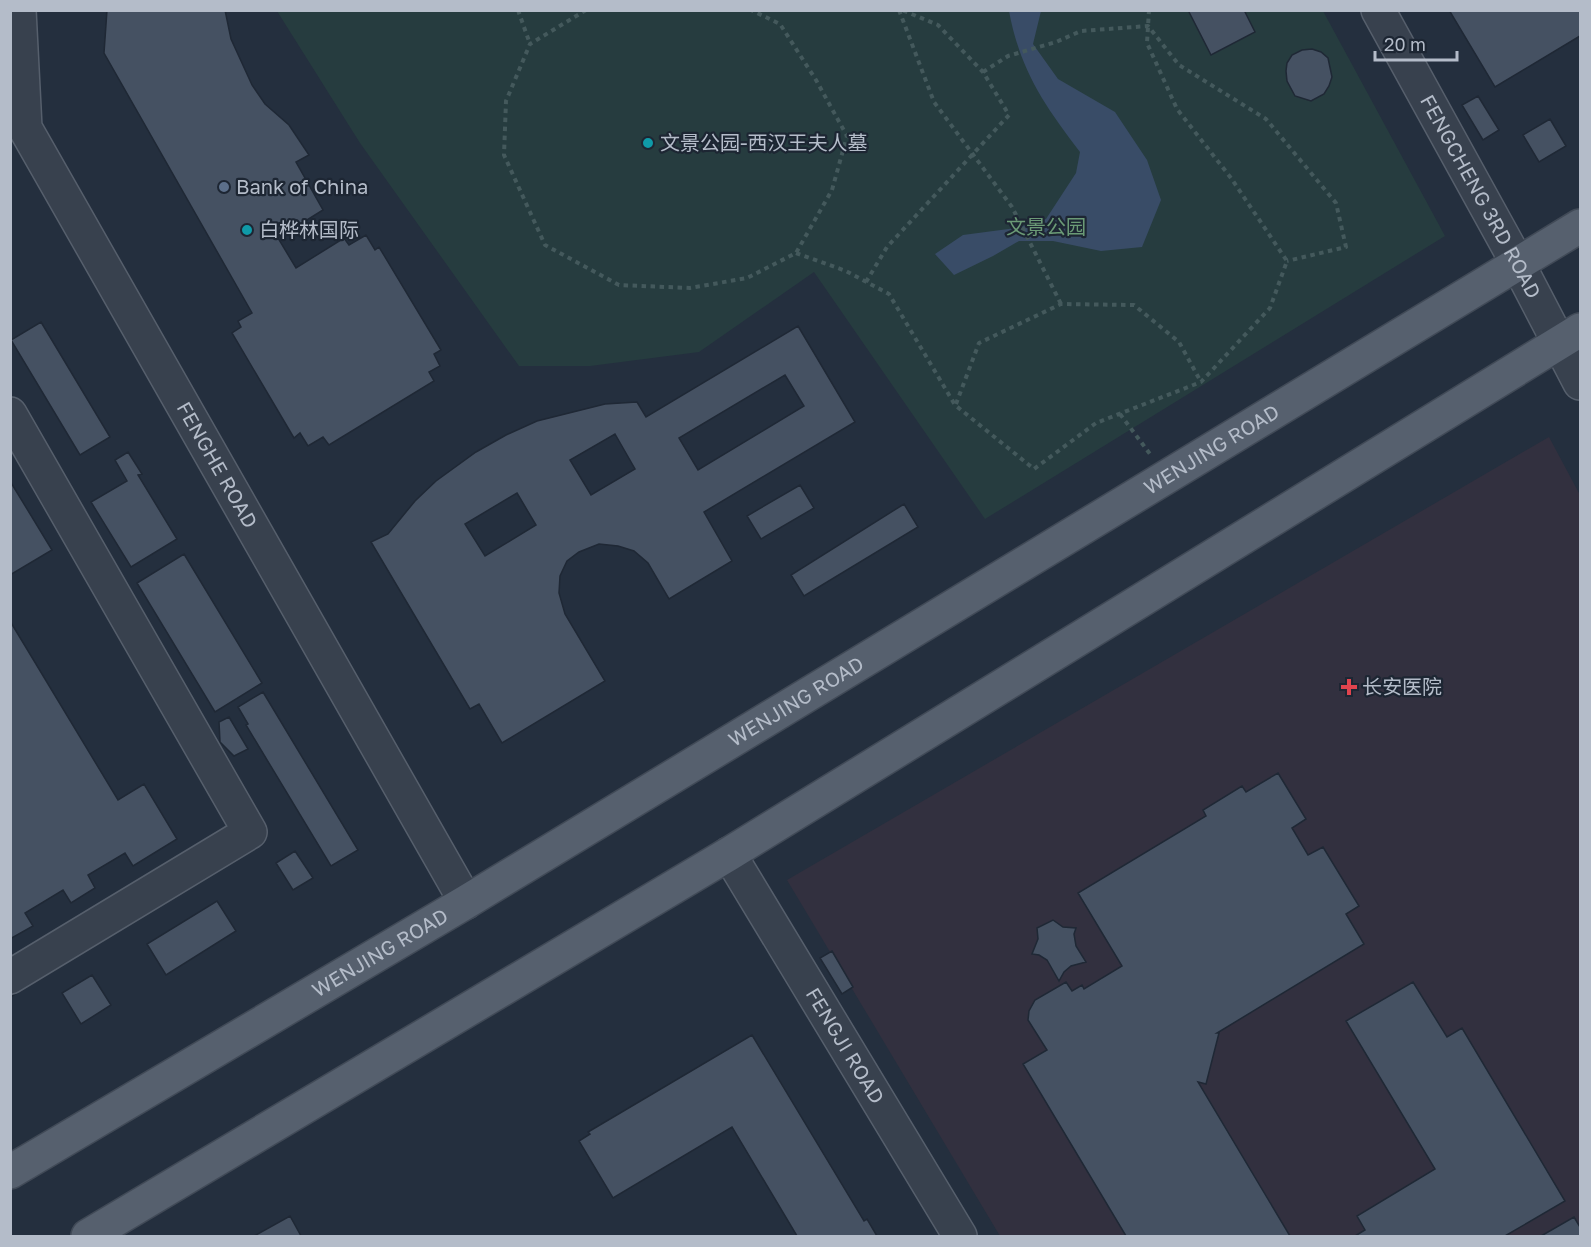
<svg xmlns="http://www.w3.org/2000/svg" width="1591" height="1247" font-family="'Golos Text','Noto Sans SC',sans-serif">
	<rect width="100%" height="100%" fill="#242f3e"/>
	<path fill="#32303f" d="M1549,437L1580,495V1236H1000L787,880Z"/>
	<path fill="#263c3f" d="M277,11H1323L1445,236L985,519L814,272L699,352L590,366H519L360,143Z"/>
	<path fill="#394c67" d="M1009,11H1041L1033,44L1058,79L1115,112L1147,160L1161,200L1142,247L1101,251L1053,241H1019L993,256L954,275L935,254L963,235L1016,228L1046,219L1076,173L1080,152C1044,105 1020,70 1009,11Z"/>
	<path fill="#455162" stroke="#1f2835" stroke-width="1.5" fill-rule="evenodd" d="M107,10H225L231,39L252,85L265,104L289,125L309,155L296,162L323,210L278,238L296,268L344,238L349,245L366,235L375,250L379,247L441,350L434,354L440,366L429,372L434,381L329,445L323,437L308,446L300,433L294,438L232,333L241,327L238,321L252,313L104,53Z
		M1188,10H1244L1255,32L1211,55Z
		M1449,10H1580V36L1495,87Z
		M1312,49L1321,52L1328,58L1332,77L1329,86L1324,94L1311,101L1295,96L1287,81L1286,71L1287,63L1292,55L1302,50Z
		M1478,96L1499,130L1483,140L1462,105Z
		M1550,119L1566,146L1539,162L1523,135Z
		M41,322L110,437L80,455L11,340Z
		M798,326L855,422L704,512L732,561L669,599L648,563L634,551L618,546L599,544L579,552L567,561L560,576L559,593L565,614L605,681L502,743L479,704L470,709L371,542L388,534L415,501L436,481L476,452L506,435L537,421L605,404L637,402L646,417ZM785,375L804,406L698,470L679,438ZM615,434L635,469L591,495L570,460ZM517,493L536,525L485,556L465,524Z
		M128,452L142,474L138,475L177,539L131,567L91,502L127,481L115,460Z
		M10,481L52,550L10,575Z
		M800,485L814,508L761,539L747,516Z
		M904,504L918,527L804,596L791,575Z
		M184,554L262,683L215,712L137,583Z
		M10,621L118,800L144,784L177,839L133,866L125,853L88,875L95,888L71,903L63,890L25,913L33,926L10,939Z
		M263,692L358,850L331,866L246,725L248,724L238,707Z
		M229,717L248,749L234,756L220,742L219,722Z
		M1278,773L1306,819L1292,828L1308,855L1323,847L1359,906L1346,914L1364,944L1217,1033H1219L1206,1084L1198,1082L1290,1236H1126L1023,1064L1047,1050L1028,1020L1029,1011L1035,1000L1066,982L1072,991L1082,985L1084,989L1122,966L1078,893L1206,816L1203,810L1242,786L1246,792Z
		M295,851L313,878L293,890L276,863Z
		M217,901L236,931L166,975L147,944Z
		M1053,920L1063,927L1076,928L1074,934L1076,946L1086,962L1071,966L1064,972L1059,981L1047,960L1039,955L1032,954L1038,939L1037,928Z
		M832,951L853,987L842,994L820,958Z
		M56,966L58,968L12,996L10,994Z
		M92,975L111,1005L81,1024L62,993Z
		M1413,982L1447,1037L1462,1028L1565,1201L1505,1236H1355L1365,1230L1357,1216L1435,1169L1346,1021Z
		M752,1035L864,1221L867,1219L877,1236H797L732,1127L613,1198L579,1141L590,1134L588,1132Z
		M290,1216L301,1236H254Z
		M1574,1217L1580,1227V1236H1541Z"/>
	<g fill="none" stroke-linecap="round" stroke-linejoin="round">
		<g stroke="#565f6c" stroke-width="36">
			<g id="minor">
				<path id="s1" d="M19,10L25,128L466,902"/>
				<path id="s2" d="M1378,10L1518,264L1580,383"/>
				<path d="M10,414L250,832L10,977"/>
				<path id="s3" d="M729,854L960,1236"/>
			</g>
		</g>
		<g stroke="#414a57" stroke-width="36">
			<g id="major">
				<path id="s4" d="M10,1172L466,902L1580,226"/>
				<path d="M88,1236L729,854L1580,330"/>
			</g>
		</g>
		<path stroke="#44595c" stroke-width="4" stroke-dasharray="4.5 4.5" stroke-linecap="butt" d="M518,10L530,44
			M586,10L530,44L506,101L504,155L545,245L619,285L690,288L747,278L796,253L832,190L847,136L816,80L780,24L751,10
			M899,10L934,102L1012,207L1061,304
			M983,72L1008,56L1056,42L1081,31L1148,26L1179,65L1266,119L1336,203L1346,247L1287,261
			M796,253L846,271L889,294L955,405L1034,469L1096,423L1201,382L1270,308L1287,261L1231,178L1177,109L1147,43L1149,10
			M866,282L887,247L1009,115L983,72L938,25L902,10
			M956,404L979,343L1061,304L1134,305L1179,342L1201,382
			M1120,414L1150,454"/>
		<use href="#minor" stroke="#38414e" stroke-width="33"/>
		<use href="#major" stroke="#56606e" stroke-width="33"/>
	</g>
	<g fill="#0f9aa8" stroke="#1d2633" stroke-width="2">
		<circle cx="648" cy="143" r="6"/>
		<circle cx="247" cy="230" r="6"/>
	</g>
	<circle fill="#5c6f8a" stroke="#1d2633" stroke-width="2" cx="224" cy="187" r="6"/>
	<path fill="#e0444e" stroke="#1d2633" stroke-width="2" d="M1346 678h6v6h6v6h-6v6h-6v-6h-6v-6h6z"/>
	<g text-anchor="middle" stroke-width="4.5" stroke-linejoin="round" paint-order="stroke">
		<g font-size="20" fill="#b4bcc9" stroke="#1d2633" text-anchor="start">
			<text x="660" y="150">文景公园-西汉王夫人墓</text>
			<text x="236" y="194">Bank of China</text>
			<text x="259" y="237">白桦林国际</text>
			<text x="1362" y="694">长安医院</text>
		</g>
		<g font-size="20" fill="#b4bcc9" stroke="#1d2633">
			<text dy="7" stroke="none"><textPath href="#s2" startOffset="213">FENGCHENG 3RD ROAD</textPath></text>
			<text dy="7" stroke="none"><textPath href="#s4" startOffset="1402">WENJING ROAD</textPath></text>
			<text dy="7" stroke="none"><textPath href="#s1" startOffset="506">FENGHE ROAD</textPath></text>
			<text dy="7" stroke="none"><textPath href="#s4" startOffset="916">WENJING ROAD</textPath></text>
			<text dy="7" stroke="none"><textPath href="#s4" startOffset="430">WENJING ROAD</textPath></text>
			<text dy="7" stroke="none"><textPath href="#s3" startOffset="224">FENGJI ROAD</textPath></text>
		</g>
		<g font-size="20" fill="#6b9a76" stroke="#1d2633">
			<text x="1046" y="234">文景公园</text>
		</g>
	</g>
	<rect width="1591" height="1247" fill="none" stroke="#b4bcc9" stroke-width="24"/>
	<path d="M1375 51v9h82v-9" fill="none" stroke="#b4bcc9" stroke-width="3"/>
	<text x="1384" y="51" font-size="18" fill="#b4bcc9" stroke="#1d2633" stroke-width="4.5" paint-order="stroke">20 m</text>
</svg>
